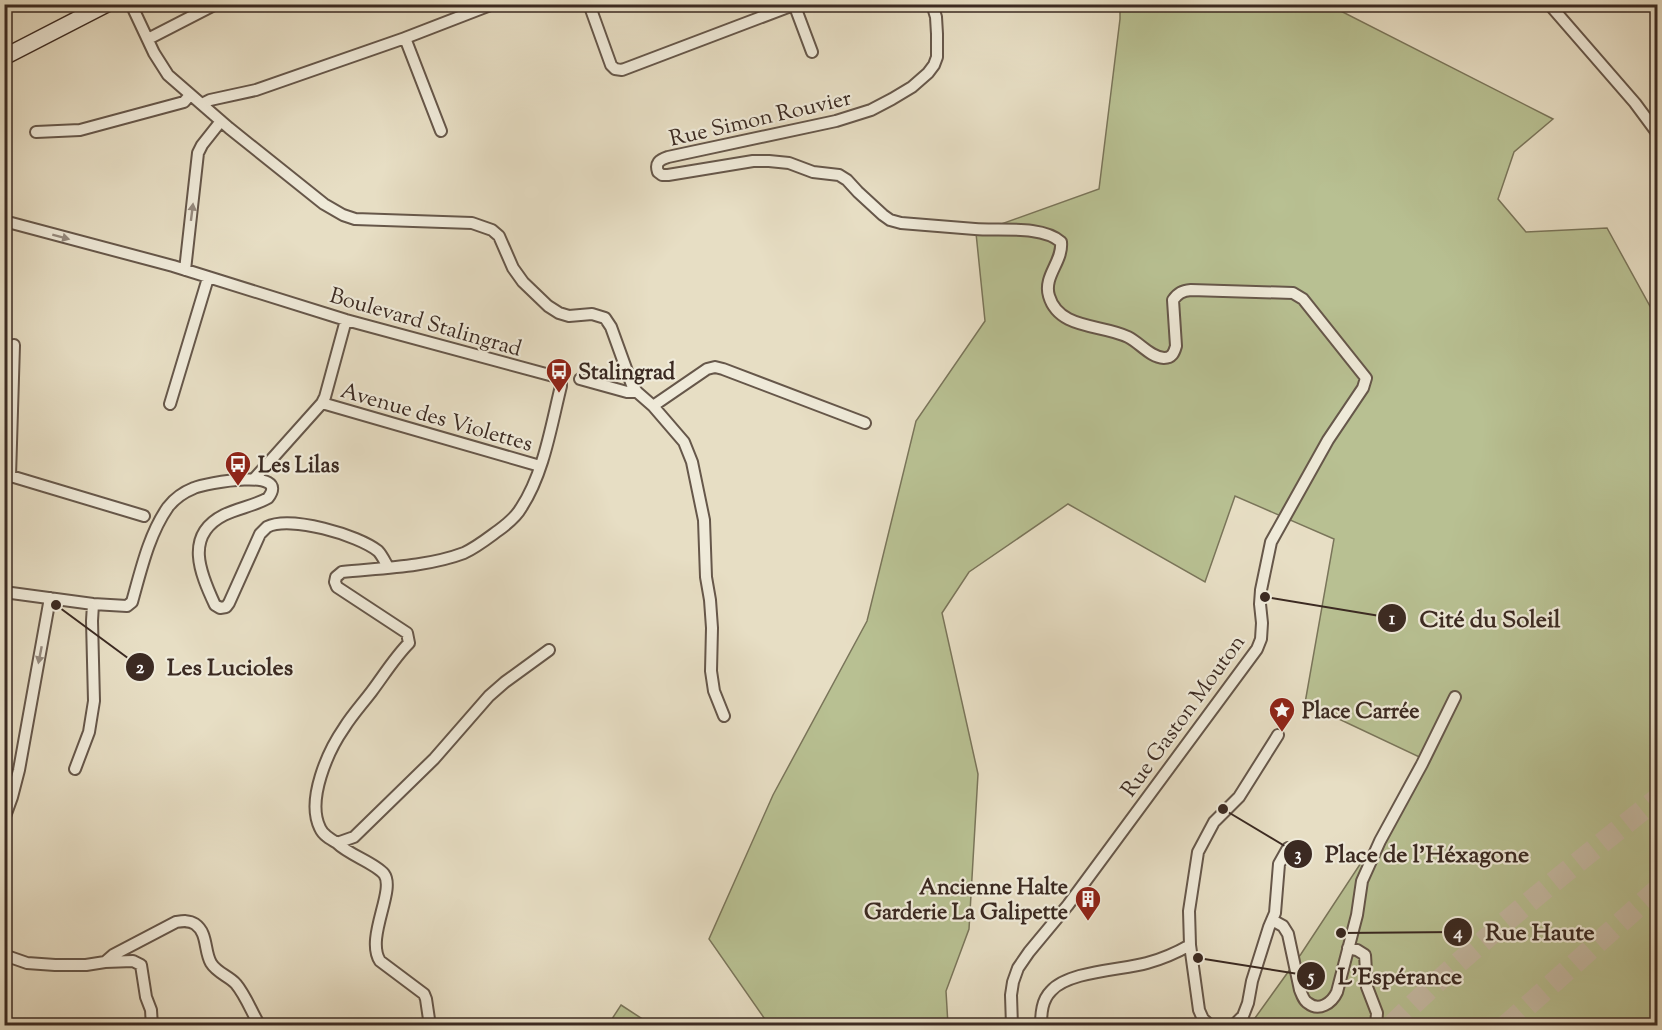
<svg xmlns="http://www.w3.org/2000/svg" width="1662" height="1030" font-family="'Sorts Mill Goudy',serif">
	<rect width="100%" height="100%" fill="#e7dec4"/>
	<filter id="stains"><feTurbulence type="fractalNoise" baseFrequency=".00333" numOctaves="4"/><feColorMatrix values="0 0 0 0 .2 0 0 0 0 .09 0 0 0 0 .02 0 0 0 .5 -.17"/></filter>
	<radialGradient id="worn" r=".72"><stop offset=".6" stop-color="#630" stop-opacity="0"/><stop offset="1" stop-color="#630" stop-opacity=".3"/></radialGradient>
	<path fill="#b8c092" stroke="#7a755a" stroke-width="1.5" d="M1120,5H1329L1553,119L1514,152L1498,199L1526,232L1607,228L1657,319V1025H1250L1301,954L1428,761L1305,703L1334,539L1235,496L1205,582L1068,504L969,572L942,613L978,774L969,929L946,991L948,1025H769L709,939L773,795L867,621L916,421L985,321L976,233L1099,189L1120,19Z
		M621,1005L644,1020L640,1025H616L610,1022Z"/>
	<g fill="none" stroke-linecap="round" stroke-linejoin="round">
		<path stroke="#c5baa4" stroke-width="21" stroke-dasharray="21 10" stroke-linecap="butt" d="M1391,1026C1475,943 1567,871 1658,798
			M1505,1026L1658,889"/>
		<g stroke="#66574a" stroke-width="14">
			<path id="minor" d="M131,4L154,53L168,75L229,128L324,204L343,215L355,219L472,223L492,230L499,236L513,268L523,282L548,306L559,313L569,316L592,314L605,318L611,327L632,385L637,392L653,406L684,442L692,462L704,520L706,577L710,600L712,628L711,671L714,691L724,716
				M589,4L611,65L615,69L622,70L796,4
				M794,4L812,52
				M932,4L936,17L937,34V57L934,65L928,73L912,87L892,99L871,110L836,121L668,157C659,160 655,163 658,172L662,175H668L753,161H769L789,163L813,172L839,175L847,180L858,192L883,215L890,220L901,223C925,225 950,227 975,229C999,231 1042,225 1061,242C1063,262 1043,276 1049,296C1059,330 1102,324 1128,337C1140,343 1150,357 1164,358C1172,358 1174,353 1176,346L1173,300C1178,293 1182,291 1191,290L1293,293L1303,299L1366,378L1363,388L1328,440L1271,542L1261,590L1260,604L1262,623L1261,639L1257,649L1068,905L1029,952L1018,968L1013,982L1011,995L1012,1026
				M1549,4L1635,103L1658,134
				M405,38L441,131
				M148,39L216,4
				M202,104L210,100L256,90L405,38L493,4
				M36,132L80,130L184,102L190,95
				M4,221L173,266L346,320L557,377L561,380V386C551,426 544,473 521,508C516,517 507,524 499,530C488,538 477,547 464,553C427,567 381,568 342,572L336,577L335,582L337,587L407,633L409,643C395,657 384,675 372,691C363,703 352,715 344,728C328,751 306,800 320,828C323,835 330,839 337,843L354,837L434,759L489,696L505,682L549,650
				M185,270L198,153L202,145L221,121
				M580,379L627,392H637
				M322,403L540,466
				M170,404L208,278
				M653,406L707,369L715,367L723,369L865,423
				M4,474L144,516
				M10,476L14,345
				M254,479L322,403L325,397L346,320
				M4,592L93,604L127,606L132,602C141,570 149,534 168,507C175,498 184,492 194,488C205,483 292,467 268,498C254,506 238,508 224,515C184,535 200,573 215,605L220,608L226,607L229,603L260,534C262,532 265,529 267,527C290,515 358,535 378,551C382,555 385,562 388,567
				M75,769L89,732L94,701L92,621L93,604
				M4,819L12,797L19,770L50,598
				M337,843C349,855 375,863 384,874C396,890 365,938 380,961L424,994L426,999L430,1026
				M1272,920L1283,926L1288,934L1300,990C1302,995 1304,1001 1308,1003C1319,1012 1332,1003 1337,992L1357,915L1362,881L1380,841L1422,764L1455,697
				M1348,948L1357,950L1365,955L1367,987L1377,1013L1376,1026
				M4,955L27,963L55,965H86L105,962L113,955L176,922C183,921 189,920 195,924C208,933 204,951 211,963C217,973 229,976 236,984C246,996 252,1013 260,1026
				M105,962L133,961L141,965L146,997L151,1010L152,1026
				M1041,1026C1041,1013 1042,1000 1051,991C1068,971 1122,970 1147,963C1162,959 1176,953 1190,945
				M1211,1026L1203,1019L1199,1010L1190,945L1189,911L1198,852L1214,822L1239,797L1278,735
				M1233,1026L1243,1016L1248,1003L1252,981L1269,927L1275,913L1279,864L1288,848"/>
		</g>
		<g stroke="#3b2a22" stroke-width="18">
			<path id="secondary" d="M4,57L107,4"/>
		</g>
		<use href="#minor" stroke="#efead9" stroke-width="10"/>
		<use href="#secondary" stroke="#efead9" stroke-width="15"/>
	</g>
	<defs><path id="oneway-solid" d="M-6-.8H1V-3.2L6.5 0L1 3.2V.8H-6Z" transform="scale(1.5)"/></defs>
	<g fill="#958a7e">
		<use href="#oneway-solid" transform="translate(192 212) rotate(-83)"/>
		<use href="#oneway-solid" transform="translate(61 237) rotate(15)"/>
		<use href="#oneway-solid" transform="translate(40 655) rotate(101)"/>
	</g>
	<defs>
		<g id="bus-pin" transform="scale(1.35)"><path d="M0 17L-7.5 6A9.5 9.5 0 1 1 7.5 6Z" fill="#8f2418" stroke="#efead9"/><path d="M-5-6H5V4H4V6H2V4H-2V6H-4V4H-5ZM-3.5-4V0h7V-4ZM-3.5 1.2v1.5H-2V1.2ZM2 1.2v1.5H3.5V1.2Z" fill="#fff"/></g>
		<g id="sight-pin" transform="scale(1.35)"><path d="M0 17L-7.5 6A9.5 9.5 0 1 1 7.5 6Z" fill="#8f2418" stroke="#efead9"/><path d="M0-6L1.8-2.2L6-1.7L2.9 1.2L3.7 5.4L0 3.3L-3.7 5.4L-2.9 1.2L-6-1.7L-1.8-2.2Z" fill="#fff"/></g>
		<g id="building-pin" transform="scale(1.35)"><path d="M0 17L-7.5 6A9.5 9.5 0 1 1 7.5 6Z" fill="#8f2418" stroke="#efead9"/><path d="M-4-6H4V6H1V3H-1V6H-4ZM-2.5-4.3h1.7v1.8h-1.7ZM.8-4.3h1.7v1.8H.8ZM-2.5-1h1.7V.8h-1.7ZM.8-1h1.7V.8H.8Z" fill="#fff"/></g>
	</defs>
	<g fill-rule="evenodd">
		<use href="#bus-pin" x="559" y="371"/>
		<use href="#bus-pin" x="238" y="464"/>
		<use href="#sight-pin" x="1282" y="710"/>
		<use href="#building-pin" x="1088" y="899"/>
	</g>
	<g text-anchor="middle" stroke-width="4.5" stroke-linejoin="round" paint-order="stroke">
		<g font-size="22" fill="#3b2a22" stroke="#efead9">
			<text transform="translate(760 117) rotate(-13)" y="8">Rue Simon Rouvier</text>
			<text transform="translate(426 321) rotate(16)" y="8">Boulevard Stalingrad</text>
			<text transform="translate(437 416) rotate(16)" y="8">Avenue des Violettes</text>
			<text transform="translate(1182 715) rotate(-54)" y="8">Rue Gaston Mouton</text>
		</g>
		<g font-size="22" font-weight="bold" fill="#3b2a22" stroke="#efead9" text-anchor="start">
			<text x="578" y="379">Stalingrad</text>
			<text x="258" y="472">Les Lilas</text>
			<text x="1302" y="718">Place Carrée</text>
			<text x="1068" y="894" text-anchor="end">Ancienne Halte<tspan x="1068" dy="25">Garderie La Galipette</tspan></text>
		</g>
	</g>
	<path fill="none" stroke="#3b2a22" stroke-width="2" d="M1265 597L1392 618M56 605L140 667M1223 809L1298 854M1341 933L1458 932M1198 958L1311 976"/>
	<g fill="#3b2a22" stroke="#efead9" stroke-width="2">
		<circle cx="1265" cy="597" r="6"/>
		<circle cx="56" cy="605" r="6"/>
		<circle cx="1223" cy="809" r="6"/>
		<circle cx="1341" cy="933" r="6"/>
		<circle cx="1198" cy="958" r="6"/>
		<circle cx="1392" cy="618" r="15"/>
		<circle cx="140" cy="667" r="15"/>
		<circle cx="1298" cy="854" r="15"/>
		<circle cx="1458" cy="932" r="15"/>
		<circle cx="1311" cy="976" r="15"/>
	</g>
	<g font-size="18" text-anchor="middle" font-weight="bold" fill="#fff">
		<text x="1392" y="624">1</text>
		<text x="140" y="673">2</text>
		<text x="1298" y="860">3</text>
		<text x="1458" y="938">4</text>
		<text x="1311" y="982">5</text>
	</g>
	<g font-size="24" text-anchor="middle" font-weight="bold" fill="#3b2a22" stroke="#efead9" stroke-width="4.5" stroke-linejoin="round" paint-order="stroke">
		<text x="1490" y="627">Cité du Soleil</text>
		<text x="230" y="675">Les Lucioles</text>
		<text x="1427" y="862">Place de l'Héxagone</text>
		<text x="1540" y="940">Rue Haute</text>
		<text x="1400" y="984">L’Espérance</text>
	</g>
	<rect width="1662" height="1030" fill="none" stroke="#e7dec4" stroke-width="24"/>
	<rect x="6" y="6" width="1650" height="1018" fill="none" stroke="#3b2a22" stroke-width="3"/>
	<rect x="12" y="12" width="1638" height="1006" fill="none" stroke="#3b2a22" stroke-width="1.5"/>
	<rect width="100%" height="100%" filter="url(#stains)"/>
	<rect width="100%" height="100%" fill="url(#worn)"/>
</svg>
